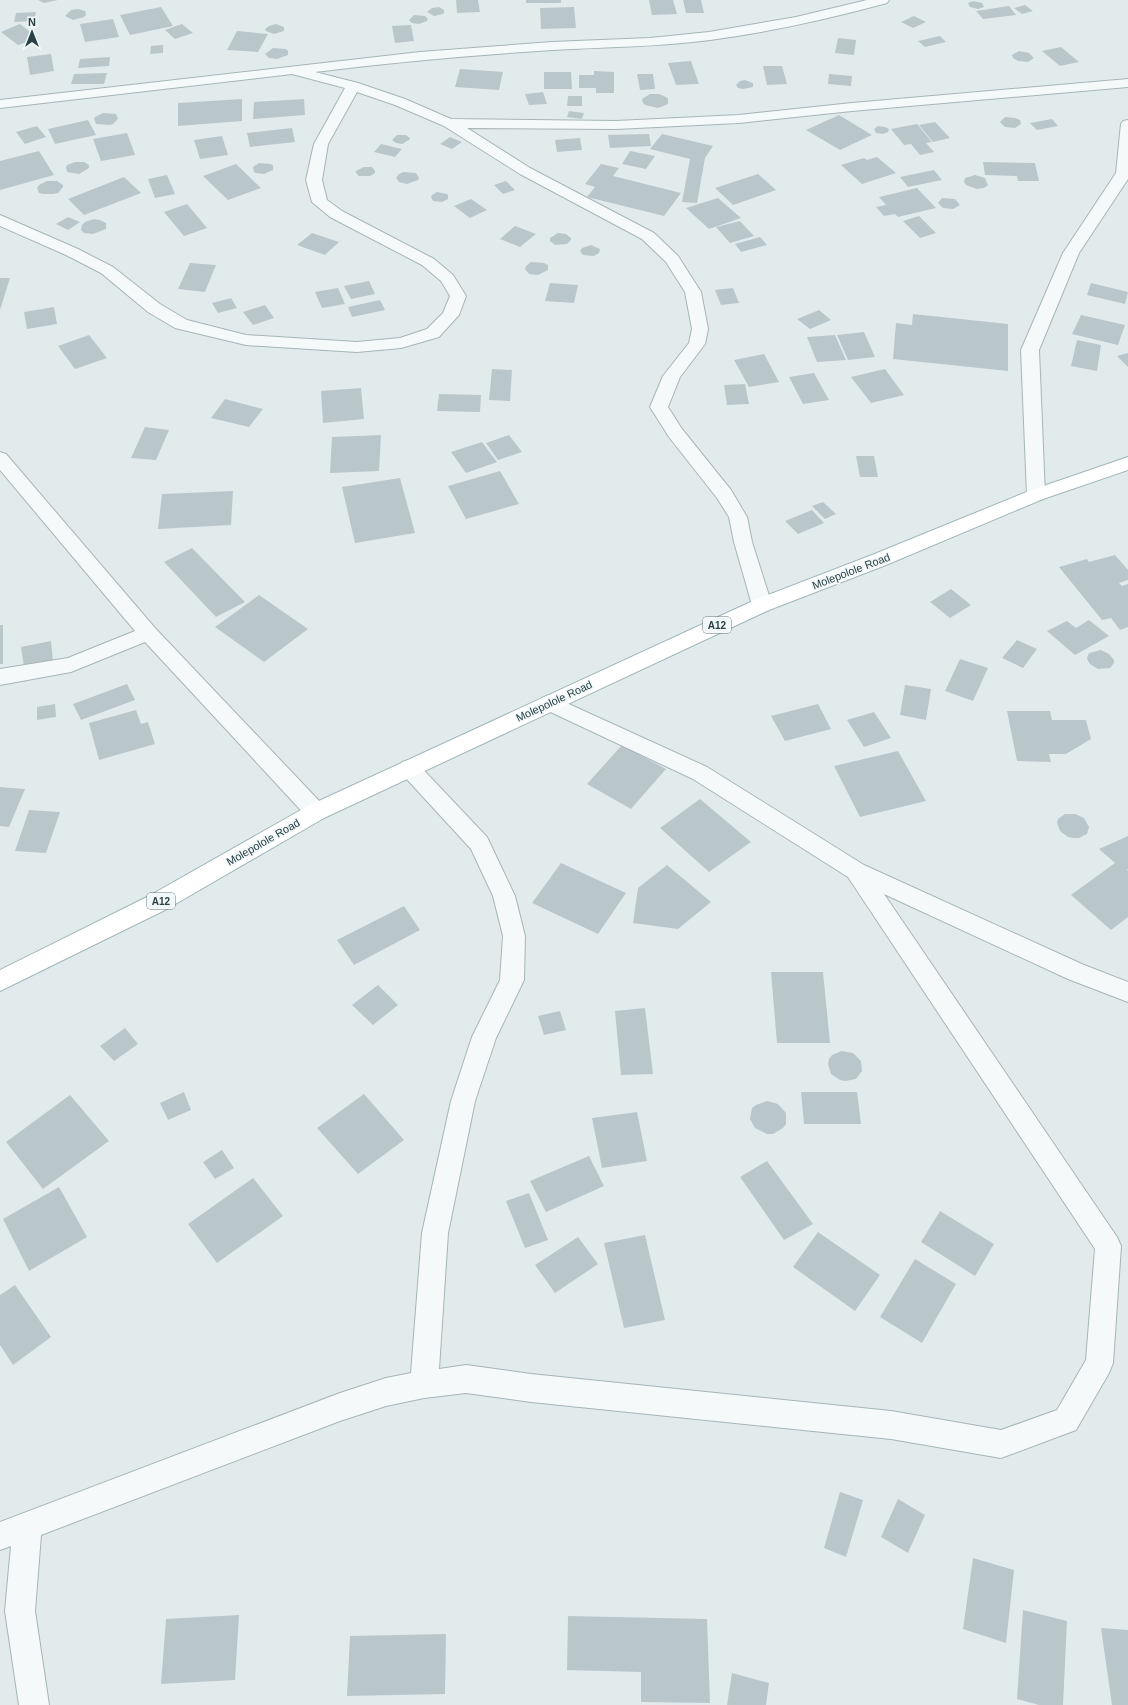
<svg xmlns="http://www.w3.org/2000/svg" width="1128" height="1705" font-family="Helvetica,sans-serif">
	<rect width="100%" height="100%" fill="#e2ebec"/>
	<path fill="#b9c7cb" d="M38,0H58L44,3Z
		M456,0H478L480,12L457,13Z
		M526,0H561V3H526Z
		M649,0H673L677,14L652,15Z
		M683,0H701L704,13H686Z
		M973,1L982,3L984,7L978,9L970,7L968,3Z
		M1025,5L1033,11L1022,14L1014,8Z
		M1009,6L1016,15L983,19L976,11Z
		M161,7L173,26L130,35L120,15Z
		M439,7L444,10V13L443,14L434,16L427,12L432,8Z
		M574,7L576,28L541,29L540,8Z
		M78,9L85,11L86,15L84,17L73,20L65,16L71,10Z
		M36,12L34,21L14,22L16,13Z
		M414,15L425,16L428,19L427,21L419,24L412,23L409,20Z
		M914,16L926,22L913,28L901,22Z
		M113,19L119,37L85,42L80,24Z
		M20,24L38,38L18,45L1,32Z
		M182,24L193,33L175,39L165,30Z
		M276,24L284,27V31L274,34L266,31L265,29L269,26Z
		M411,25L414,41L395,43L392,26Z
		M237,31L268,34L258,52L227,50Z
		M940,36L946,42L925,47L918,41Z
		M838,38L856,40L854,55L835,53Z
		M163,45V53L150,54L151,46Z
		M1061,47L1079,62L1060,66L1042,51Z
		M273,48L286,49L288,51V55L277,59L269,58L265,54Z
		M1019,51L1029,53L1034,58L1028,62L1018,61L1013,58L1012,55Z
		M51,54L54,71L30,75L27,57Z
		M110,57L109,66L78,68L80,59Z
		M691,61L699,84L676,85L668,63Z
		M763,66H782L787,84L767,85Z
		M460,69L503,72L499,90L455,87Z
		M594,71L614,72V93H596V88H579V75H594Z
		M544,72H571L572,89H544Z
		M107,73L104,84H71L74,74Z
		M637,74H653L655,89L640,90Z
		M829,74L852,76L851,86L828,84Z
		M745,80L753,83V87L743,89L738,88L736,85L740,81Z
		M543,92L547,104L529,105L525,94Z
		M650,94H659L666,97L668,99V104L658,108L645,105L643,103L642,99Z
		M568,96H582V106H567Z
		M242,99V121L178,126V103Z
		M304,99L305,115L253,119L254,102Z
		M569,111L584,113L582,119L567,117Z
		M103,113L116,114L118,119L113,124L109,125L96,124L94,119L95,117Z
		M839,115L872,135L840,150L806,130Z
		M1005,117L1015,118L1020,120L1021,124L1015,128L1005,127L1000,122Z
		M1052,119L1058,126L1037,130L1030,123Z
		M88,120L96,135L55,144L48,129Z
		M935,122L950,138L933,142L919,125Z
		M917,124L932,142L926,143L934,152L920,155L911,144L904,145L891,129Z
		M37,126L46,137L25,144L16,132Z
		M878,126L885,127L889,129L888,132L883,134L876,133L874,129Z
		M292,128L295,142L250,147L247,133Z
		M127,133L135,155L101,161L93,139Z
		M649,134L651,146L610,148L608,135Z
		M662,134L713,146L705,158L697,203L682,202L690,159L650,149Z
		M397,135H406L410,138L409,140L402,144L396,143L392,140Z
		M222,136L228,155L200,159L194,140Z
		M450,137L462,142L452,149L440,144Z
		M580,138L582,150L557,152L555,140Z
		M381,144L402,149L395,157L374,152Z
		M39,151L54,175L0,190V161Z
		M630,151L655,156L646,169L622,164Z
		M877,157L896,173L862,184L841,165L864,158L867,160Z
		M75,162H84L89,165V168L79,174L67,172L66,167L67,165Z
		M983,162L1035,163L1039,181H1018L1017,176L985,175Z
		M259,163L270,164L273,165V170L264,174L256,173L254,172L253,167Z
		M236,164L261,188L228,200L203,176Z
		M601,164L619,168L613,176L681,193L664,216L587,197L595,187L585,184Z
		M364,167H372L375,171V173L370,176H359L356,173V171Z
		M934,170L942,180L908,187L900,177Z
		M403,172L416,173L419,178L418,180L407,184L399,182L396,178L399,174Z
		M758,174L776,190L733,205L715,188Z
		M167,175L175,194L155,198L148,179Z
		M975,175L985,178L988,185L984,188L977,189L966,185L964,182L965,178Z
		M124,177L141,193L84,215L68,199Z
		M47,181H57L63,185V187L58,193L53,194H43L39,193L37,188L39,185Z
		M506,181L515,190L503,194L494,185Z
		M917,188L936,208L898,217L895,214L884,216L876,207L886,205L879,197Z
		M437,192L447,194L448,195V199L442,202L433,201L431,197L432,195Z
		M718,198L741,218L709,229L686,208Z
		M942,198L955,199L960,205L953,209L943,208L938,203Z
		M471,199L487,210L470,218L454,206Z
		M187,204L207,228L184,236L164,212Z
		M919,216L936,233L920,238L903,221Z
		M68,217L80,222L68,230L56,224Z
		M94,219L100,220L106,223V229L93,234L84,233L81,230L82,225L85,222Z
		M740,221L754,236L730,243L716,227Z
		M515,226L536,234L520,247L500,239Z
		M312,233L339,242L325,255L297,245Z
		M558,233L566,234L571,238V240L567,244L555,245L550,241V238Z
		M760,237L767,245L741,252L735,244Z
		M591,245L600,249L599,253L594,256L583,255L580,251L582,248Z
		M531,262L544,263L548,265V270L538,275L529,274L525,269L526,266Z
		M190,263L216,265L205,292L178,289Z
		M0,278H10L0,310Z
		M369,281L375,294L351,299L344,286Z
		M550,283L578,285L574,303L545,301Z
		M1091,283L1128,292L1125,304L1087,295Z
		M338,288L345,304L322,308L315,292Z
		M733,288L739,303L721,305L715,290Z
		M231,298L237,308L218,313L212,303Z
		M380,300L385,310L352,317L348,307Z
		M265,305L274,318L253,325L243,312Z
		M54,307L57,324L27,329L24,312Z
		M819,310L831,320L810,329L797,319Z
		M913,314L1008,324V371L893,359L896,323L912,325Z
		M1081,315L1125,325L1118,345L1072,334Z
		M864,332L875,357L848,360L837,335Z
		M89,335L107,358L75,369L58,346Z
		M835,335L846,360L817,362L807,337Z
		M1077,340L1101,345L1097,371L1071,366Z
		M1128,353V367L1117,356Z
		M764,354L779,382L749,387L734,360Z
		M492,369L512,370L510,401L489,400Z
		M885,369L904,395L871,403L851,377Z
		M814,373L829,400L803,404L789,377Z
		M745,384L749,404L727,405L724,385Z
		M361,388L364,419L323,423L321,391Z
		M439,394L481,395L480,412L437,411Z
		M225,399L263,409L249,427L211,418Z
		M145,427L169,430L156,460L131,458Z
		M381,435L379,471L330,473L332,437Z
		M509,435L522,452L498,460L486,443Z
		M482,442L497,462L466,473L451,452Z
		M856,456H874L878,477H860Z
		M500,471L519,504L466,519L448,486Z
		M400,478L415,533L355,543L342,487Z
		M233,491L231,525L158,529L162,494Z
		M823,502L836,514L825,519L812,506Z
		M812,510L824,523L798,534L785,521Z
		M192,548L245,602L216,617L164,562Z
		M1115,555L1128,570V580L1119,583L1122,586L1128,584V627L1120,630L1111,618L1102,620L1059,567L1087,559L1089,562Z
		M951,589L971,605L950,618L930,602Z
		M259,595L308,629L264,662L215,627Z
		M1089,620L1109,636L1075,655L1047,631L1067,621L1076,628Z
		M0,625H3V664H0Z
		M1017,640L1037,649L1023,668L1002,658Z
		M51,641L53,661L24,667L21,647Z
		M1101,650L1109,654L1114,660V663L1110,668L1098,669L1090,664L1088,661L1087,658L1089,653Z
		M960,659L988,668L973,701L945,691Z
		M127,684L135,700L81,720L73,704Z
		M905,685L931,689L926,720L900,715Z
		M55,704L56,717L37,720V707Z
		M818,704L831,729L785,741L771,716Z
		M136,710L141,724L148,722L155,744L99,760L89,723Z
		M1007,711H1050L1052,720H1086L1091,739L1066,754H1049L1051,762L1017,761Z
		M874,712L891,738L864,747L847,720Z
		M622,745L666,769L631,809L587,784Z
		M898,751L926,801L860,817L834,766Z
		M0,787L25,789L9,827L0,826Z
		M700,799L751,842L709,872L660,828Z
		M29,810L60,812L46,853L15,851Z
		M1065,814H1075L1084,818L1089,827L1087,834L1079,838H1074L1068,837L1060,831L1057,823L1058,819Z
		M1128,836V869L1127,870L1128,871V917L1111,930L1071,895L1115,863L1099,849Z
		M561,863L626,893L598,934L532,903Z
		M667,865L711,902L678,929L633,923L638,888Z
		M404,906L420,930L354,965L337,940Z
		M771,972H823L830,1043H777Z
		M378,985L398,1005L373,1025L352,1005Z
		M645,1008L653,1074L621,1075L615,1011Z
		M560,1011L566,1030L544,1035L538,1016Z
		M125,1028L138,1044L114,1061L100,1046Z
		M842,1051L853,1053L861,1061L862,1071L856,1079L845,1081L840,1080L831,1074L828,1064L829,1059L832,1055Z
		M184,1092L191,1110L168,1120L160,1103Z
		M801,1092H857L861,1124H804Z
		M364,1094L404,1140L358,1174L317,1128Z
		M70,1095L109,1141L43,1189L6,1142Z
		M767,1101L778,1104L786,1113V1124L783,1128L773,1134H767L755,1128L750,1119L752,1108L756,1105Z
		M637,1112L647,1161L602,1168L592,1118Z
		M222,1150L234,1168L215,1179L203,1162Z
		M589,1156L604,1186L546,1212L530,1181Z
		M767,1161L813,1224L784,1240L740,1177Z
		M253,1178L283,1216L217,1263L188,1224Z
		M59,1187L87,1237L29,1271L3,1219Z
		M529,1193L548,1240L525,1248L506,1201Z
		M940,1211L994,1244L975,1276L921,1242Z
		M818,1232L880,1275L855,1311L793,1267Z
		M645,1235L665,1320L624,1328L604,1243Z
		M578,1237L598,1264L555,1293L535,1265Z
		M915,1259L956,1284L922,1343L880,1317Z
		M15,1285L51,1337L13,1365L0,1345V1295Z
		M840,1492L863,1500L846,1557L824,1548Z
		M898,1499L925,1515L908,1553L881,1537Z
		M973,1558L1014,1570L1006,1643L963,1629Z
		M1023,1610L1067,1621L1063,1705H1039L1017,1699Z
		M239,1615L235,1680L161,1684L166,1619Z
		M568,1616L707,1619L710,1703L641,1702V1672L567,1670Z
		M1101,1628L1128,1630V1705H1112Z
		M446,1634L445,1694L347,1696L350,1636Z
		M732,1673L769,1683L766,1705H727Z"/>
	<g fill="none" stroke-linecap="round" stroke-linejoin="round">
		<g stroke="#a6b5b7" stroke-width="2">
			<path id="minor" d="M867,0H889L887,3C828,19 770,32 710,40C657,47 605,47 553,50C474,55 394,62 315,72L358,83L405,99L451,119L616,121L739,115L852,103L1128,79V87L852,111L739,123L616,129L467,128L530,168L654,233L678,256L701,292L708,329L705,344L680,377L668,407L682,429L731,490L747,517L752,542L772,605L769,610L762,612L755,610L752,605L734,542L729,517L717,498L669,437L650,407L663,376L689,343L692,329L685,292L666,262L642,239L520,174L444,126L395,105L357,92L328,144L322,180L327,200L342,211L434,259L453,275L466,296L459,315L439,337L401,348L357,352L246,345L175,328L148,312L101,273L66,255L0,226V215L78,249L113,267L160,304L187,320L246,335L357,342L400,338L427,329L443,313L450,296L441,281L422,265L330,217L312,202L306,180L314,144L345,88L292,74L0,108V100L420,52L552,42L650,38L709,32L796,17Z
				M1128,120V179L1079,253L1039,350L1045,495L1043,499L1036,501L1029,499L1027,495L1021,350L1063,253L1116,173L1121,124L1123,121Z
				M0,452L6,454L155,628L324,806L327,812L324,818L316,821L308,818L145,642L71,672L0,685V669L68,658L135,631L0,470Z
				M549,695L707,767L864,865L1084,965L1128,982V1002L1068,979L884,894L1117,1237L1121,1246L1113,1363L1109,1373L1076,1430L1001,1458L891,1439L531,1402L466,1393L424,1398L386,1406L340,1421L41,1535L35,1611L49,1705H19L5,1611L11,1546L0,1550V1522L340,1393L386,1378L411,1373L422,1233L451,1101L472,1037L500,980L503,936L493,896L471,849L402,774L398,768L402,762L409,760L416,762L487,837L515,896L525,936L524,980L496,1038L475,1101L448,1233L439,1369L466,1365L531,1374L891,1411L1001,1430L1057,1410L1086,1360L1095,1249L848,877L693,779L542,708L539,703L542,698Z"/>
		</g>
		<g stroke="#a0b6b9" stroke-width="2">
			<path id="major" d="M1128,457V470L1043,499L886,565L769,610L324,818L165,910L0,991V970L149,896L308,806L755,600L872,555L1029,491Z"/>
		</g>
		<use href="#minor" fill="#f6f9fa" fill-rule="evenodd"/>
		<use href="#major" fill="#fff" fill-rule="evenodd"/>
	</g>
	<g text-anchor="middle" stroke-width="3.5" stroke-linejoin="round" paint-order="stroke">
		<g fill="#f2f8f9" stroke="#65787c" stroke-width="1">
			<rect x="703" y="617" width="28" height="16" rx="3"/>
			<rect x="147" y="893" width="28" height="16" rx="3"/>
		</g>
		<g font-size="10" font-weight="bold" fill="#284146">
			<text x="717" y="629">A12</text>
			<text x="161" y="905">A12</text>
		</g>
		<g font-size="11" fill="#284146" stroke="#f2f8f9">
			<text transform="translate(851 571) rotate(-21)" y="4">Molepolole Road</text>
			<text transform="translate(554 701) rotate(-25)" y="4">Molepolole Road</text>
			<text transform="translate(263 842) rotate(-30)" y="4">Molepolole Road</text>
		</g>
	</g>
	<g transform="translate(32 32)" stroke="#f2f8f9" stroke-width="3" paint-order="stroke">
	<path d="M0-3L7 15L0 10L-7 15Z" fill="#284146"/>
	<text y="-6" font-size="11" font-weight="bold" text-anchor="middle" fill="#284146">N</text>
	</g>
</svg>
